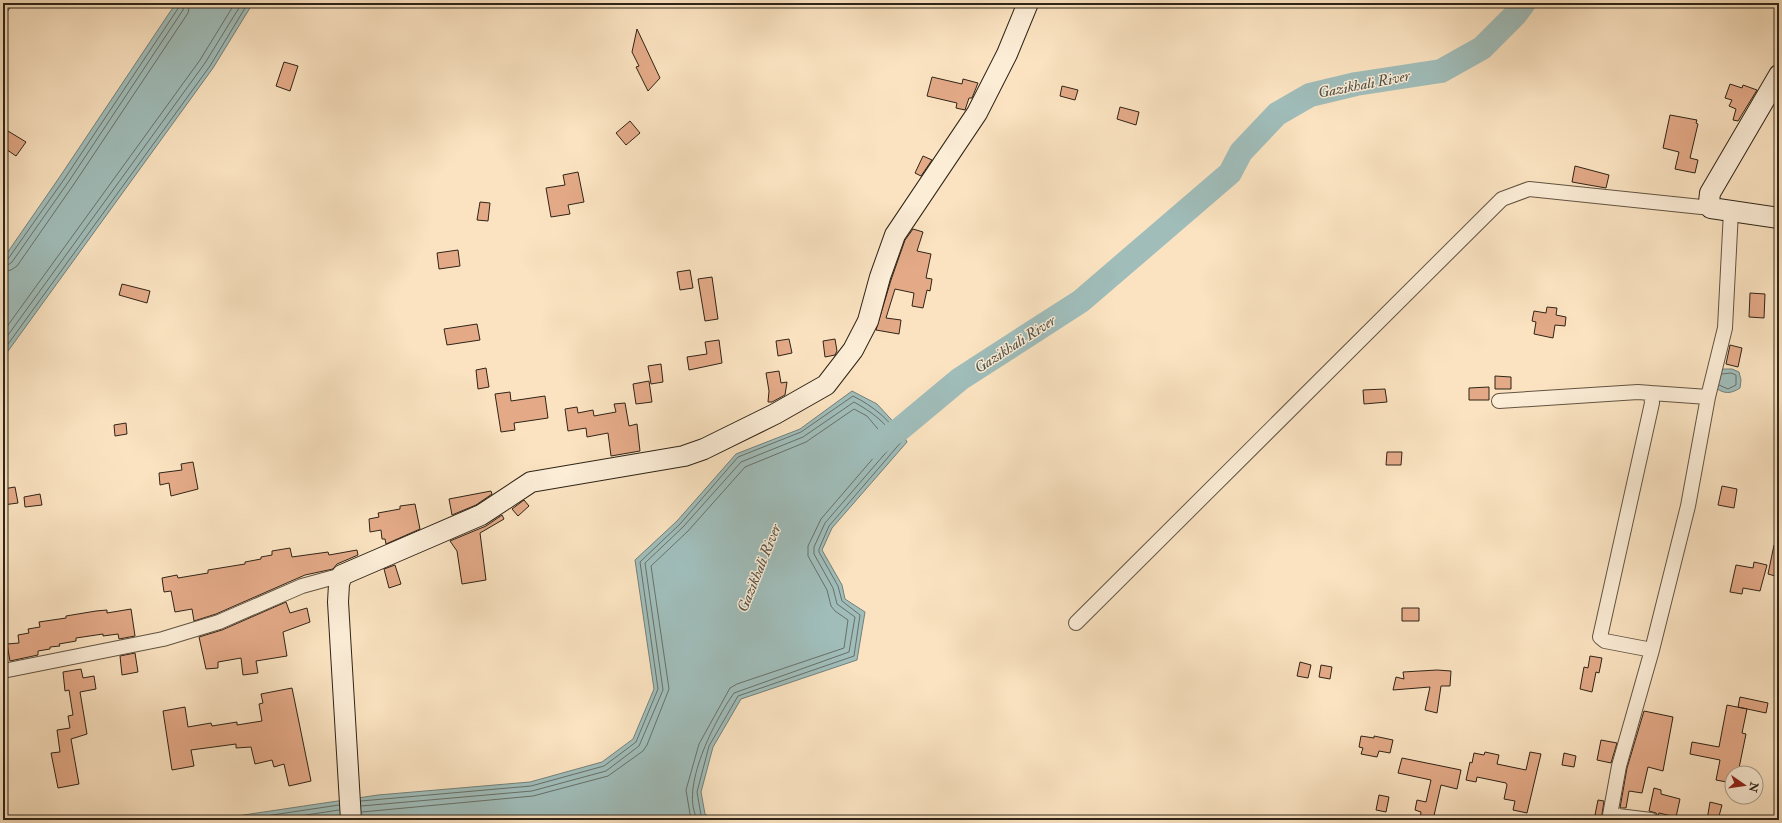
<svg xmlns="http://www.w3.org/2000/svg" width="1782" height="823" font-family="'IM FELL Double Pica',serif">
	<rect width="100%" height="100%" fill="#fbe3c1"/>
	<filter id="stains"><feTurbulence type="fractalNoise" baseFrequency=".005" numOctaves="4"/><feColorMatrix values="0 0 0 0 .2 0 0 0 0 .09 0 0 0 0 .02 0 0 0 .5 -.17"/></filter>
	<radialGradient id="worn" r=".72"><stop offset=".6" stop-color="#630" stop-opacity="0"/><stop offset="1" stop-color="#630" stop-opacity=".3"/></radialGradient>
	<path fill="#a0bdba" stroke="#738079" d="M176,3H253L213,68L3,358V259L61,175Z
		M1722,369H1732L1739,372L1741,380L1740,388C1731,394 1724,394 1716,388V374Z
		M852,391L877,404L900,429L907,442L832,528L822,550L842,585L845,599L865,612L857,660L741,699L713,747L701,792L705,814L715,820H210L378,795L530,782L602,762L633,739L654,689L635,560L677,521L736,454L800,429Z
		M812,816L846,820H789Z"/>
	<g fill="none" stroke-linecap="round" stroke-linejoin="round">
		<path stroke="#687068" stroke-width="1" d="M3,261L8,259L65,178L179,7V3
			M3,266L8,265L12,262L69,181L183,10L184,3
			M3,272L11,270L17,266L74,184L188,13L190,3
			M3,332L200,60L235,3
			M3,342L205,63L242,3
			M3,351L210,66L248,3
			M1719,385L1728,389L1736,385V375L1731,373L1722,374
			M361,801L531,786L604,766L636,742L658,689L640,562L680,524L738,457L801,432L853,396C873,406 892,421 902,441L829,526L819,549V552L838,586L842,601L860,615L854,656L738,696L709,746L697,792L701,815L707,820
			M361,806L532,791L606,771L639,746L663,690L645,563L683,527L741,462L803,437L854,402C870,411 888,423 896,441L825,523L814,547V554L833,588L837,604L855,617L849,652L734,693C716,718 678,790 698,820
			M362,812L533,796L608,776L643,751L647,745L669,689L651,566L688,531L745,467L806,442L854,409L867,416L888,441L821,519L808,546V556L827,590L831,606L835,611L848,620L844,648L737,684L730,688L699,744L686,790L691,820
			M239,820L339,805
			M273,820L339,810"/>
		<path stroke="#a0bdba" stroke-width="24" d="M872,447L900,429L960,379L1081,301L1230,173L1241,152L1277,114L1310,95L1356,84L1441,71L1482,48L1515,15L1524,3"/>
	</g>
	<path fill="#e4aa88" stroke="#2f2417" d="M637,29L660,78L648,91L636,67L639,66L632,52Z
		M284,62L298,66L290,91L276,86Z
		M932,77L962,84L963,79L978,83L972,98H969L965,110L956,108L957,103L927,96Z
		M1730,84L1742,88L1743,85L1757,90L1738,121L1733,120L1736,109L1729,106L1732,100L1725,98Z
		M1062,86L1078,90L1075,100L1060,96Z
		M1120,107L1139,112L1136,125L1117,119Z
		M1670,115L1697,120L1696,123L1698,124L1690,158L1698,160L1695,173L1675,169L1679,152L1663,148Z
		M630,121L640,133L626,145L616,133Z
		M3,128L26,142L16,156L3,147Z
		M923,156L932,160L921,176L915,173Z
		M1575,166L1609,175L1606,188L1572,182Z
		M578,172L584,202L568,205L570,214L551,217L546,188L565,185L563,175Z
		M480,202L490,203L488,221L477,220Z
		M913,229L923,232L917,251L931,254L926,278L932,279L930,291L927,290L923,308L912,306L914,293L895,289L886,318L901,320L899,334L876,330L891,280L905,240Z
		M458,250L460,266L439,269L437,253Z
		M690,270L693,288L680,290L677,272Z
		M712,277L718,319L705,321L698,279Z
		M122,284L150,291L147,303L119,295Z
		M1750,293L1765,294L1764,318L1749,317Z
		M1547,307L1557,308L1556,315L1566,317L1565,326L1555,325L1553,338L1534,334L1536,322L1532,321L1534,311L1546,313Z
		M477,324L480,340L447,345L444,329Z
		M789,339L792,353L778,356L776,341Z
		M835,339L837,351L835,355L825,357L823,341Z
		M719,340L722,363L689,370L687,357L707,354L705,342Z
		M1730,345L1742,348L1738,367L1726,364Z
		M661,364L663,382L651,384L648,366Z
		M486,368L489,387L478,389L476,370Z
		M779,371L781,383L787,382L785,395L772,402H768L769,391L766,373Z
		M1495,376L1511,377V389H1495Z
		M649,381L652,402L636,404L633,384Z
		M1489,387V400H1469V388Z
		M1385,389L1387,402L1364,404L1363,390Z
		M510,392L511,401L545,396L548,418L514,423L515,430L501,432L495,394Z
		M625,403L629,426L637,424L640,451L611,456L608,433L587,437L586,428L568,431L565,409L577,407L578,413L593,410L594,416L616,412L614,404Z
		M126,423L127,434L115,436L114,425Z
		M1387,452H1402L1401,465H1386Z
		M193,462L198,489L171,496L169,483L160,485L159,473L182,470L181,464Z
		M1722,486L1737,489L1734,508L1718,505Z
		M15,487L18,503L3,505V489Z
		M491,491L492,494L476,505L452,515L449,499Z
		M40,494L42,505L25,507L24,497Z
		M524,500L529,506L518,516L512,509Z
		M415,504L420,529L386,544L385,539H382L381,530L370,532L369,519L379,517L378,513L400,509V506Z
		M502,515L504,519L480,533L486,580L462,584L457,551L450,541L486,526Z
		M1774,545H1779V577L1768,574Z
		M290,548L292,557L328,552L329,555L357,550L358,555L337,564L333,569L305,575L216,614L194,621L192,609L175,612L171,591L164,592L162,578L177,575L178,578L208,573V570L245,564V562L261,559V557L272,555V551Z
		M1754,562L1767,565L1760,591L1743,588L1742,594L1730,592L1736,565L1753,568Z
		M395,565L401,584L389,588L384,569Z
		M286,602L290,613L307,608L310,622L283,632L287,656L256,661L258,673L243,675L241,658L218,662V668L206,669L199,637L222,630Z
		M1402,608H1419V621H1402Z
		M131,609L135,636L119,639L118,634L103,636V634L76,638V641L59,644L60,646L50,647V649L38,651V655L10,661L7,644L19,643L18,635L29,633L28,629L40,627L39,622L66,618V616L96,611L107,610V613Z
		M135,653L138,672L122,675L120,656Z
		M1590,656L1602,658L1599,673L1596,672L1592,692L1580,689L1584,667L1588,668Z
		M1300,662L1311,665L1308,678L1297,676Z
		M1321,665L1332,667L1330,679L1319,677Z
		M81,669L83,678L94,676L96,689L80,692L87,734L71,739L79,784L58,788L51,753L60,752L57,730L70,728L68,716L73,715L69,690L65,691L63,672Z
		M1437,670L1451,671L1450,686H1441L1437,713L1425,710L1430,687L1393,690L1396,677L1404,679L1403,672Z
		M292,688L311,781L289,786L284,764L274,767L272,760L255,764L251,747L236,748V744L191,750L194,766L172,770L163,711L185,707L188,727L211,723L212,726L237,722V725L262,721L259,704L263,703L261,694Z
		M1740,697L1768,703L1766,713L1738,707Z
		M1727,705L1747,709L1742,733L1746,734L1738,773H1732V783L1716,780L1720,760L1690,754L1692,742L1719,747Z
		M1644,711L1673,717L1663,771L1648,767L1642,793L1629,791L1626,808H1620L1627,768Z
		M1361,736L1374,738V736L1393,740L1390,753L1379,751L1377,757L1361,754L1363,748L1359,747Z
		M1601,740L1617,743L1611,763L1597,760Z
		M1485,752L1499,755L1497,764L1526,770L1530,752L1541,754L1527,813L1513,810L1515,801L1504,799L1507,785L1506,783L1477,777L1476,782L1466,780L1470,762L1472,763L1474,753L1484,755Z
		M1564,753L1576,756L1574,767L1562,765Z
		M1402,758L1461,770L1457,789L1441,785L1433,820H1420L1421,812L1415,810L1417,800L1426,802L1431,780L1398,773Z
		M1654,788L1661,790V794L1680,799L1676,817L1659,813L1658,816L1656,813L1649,811Z
		M1379,795L1389,797L1386,812L1376,810Z
		M1598,800L1604,801L1602,814L1603,820H1594Z
		M1710,802L1722,805L1718,820H1707Z"/>
	<g fill="none" stroke-linecap="round" stroke-linejoin="round">
		<g stroke="#625442" stroke-width="16">
			<path id="street" d="M3,5L4,3
				M1651,393L1708,397
				M1499,401L1638,392L1651,393L1652,403L1600,637L1605,641L1652,650
				M1076,623L1502,199L1529,189L1711,208
				M3,671L163,639L219,622L302,586L342,575
				M1651,820L1610,815L1619,766L1652,650L1688,506L1708,397L1725,328L1731,211"/>
		</g>
		<g stroke="#2f2417" stroke-width="22">
			<path id="secondary" d="M1779,75L1710,193L1709,202L1711,208L1779,218
				M351,820L338,602L339,584L342,575L481,515L531,482L684,456L704,449L775,414L826,385L853,350L868,321L880,277L895,235L977,113L1007,54L1028,3"/>
		</g>
		<use href="#street" stroke="#fcedd7" stroke-width="14"/>
		<use href="#secondary" stroke="#fcedd7" stroke-width="20"/>
	</g>
	<g text-anchor="middle" stroke-width="3" stroke-linejoin="round" paint-order="stroke">
		<g font-size="15" font-style="italic" fill="#515248" stroke="#fcedd7">
			<text transform="translate(1364 84) rotate(-11)" y="5">Gazikhali River</text>
			<text transform="translate(1015 344) rotate(-33)" y="5">Gazikhali River</text>
			<text transform="translate(759 568) rotate(-68)" y="5">Gazikhali River</text>
		</g>
	</g>
	<rect width="1782" height="823" fill="none" stroke="#fbe3c1" stroke-width="16"/>
	<rect x="4" y="4" width="1774" height="815" fill="none" stroke="#2f2417" stroke-width="2"/>
	<rect x="8" y="8" width="1766" height="807" fill="none" stroke="#2f2417"/>
	<g transform="translate(1744 785) rotate(103)"><circle r="19" fill="#fcedd7" stroke="#aa9d8a"/>
	<path d="M0-3L7 15L0 10L-7 15Z" fill="#8f2418"/>
	<text y="-6" font-size="11" font-weight="bold" text-anchor="middle" fill="#2f2417">N</text>
	</g>
	<rect width="100%" height="100%" filter="url(#stains)"/>
	<rect width="100%" height="100%" fill="url(#worn)"/>
</svg>
